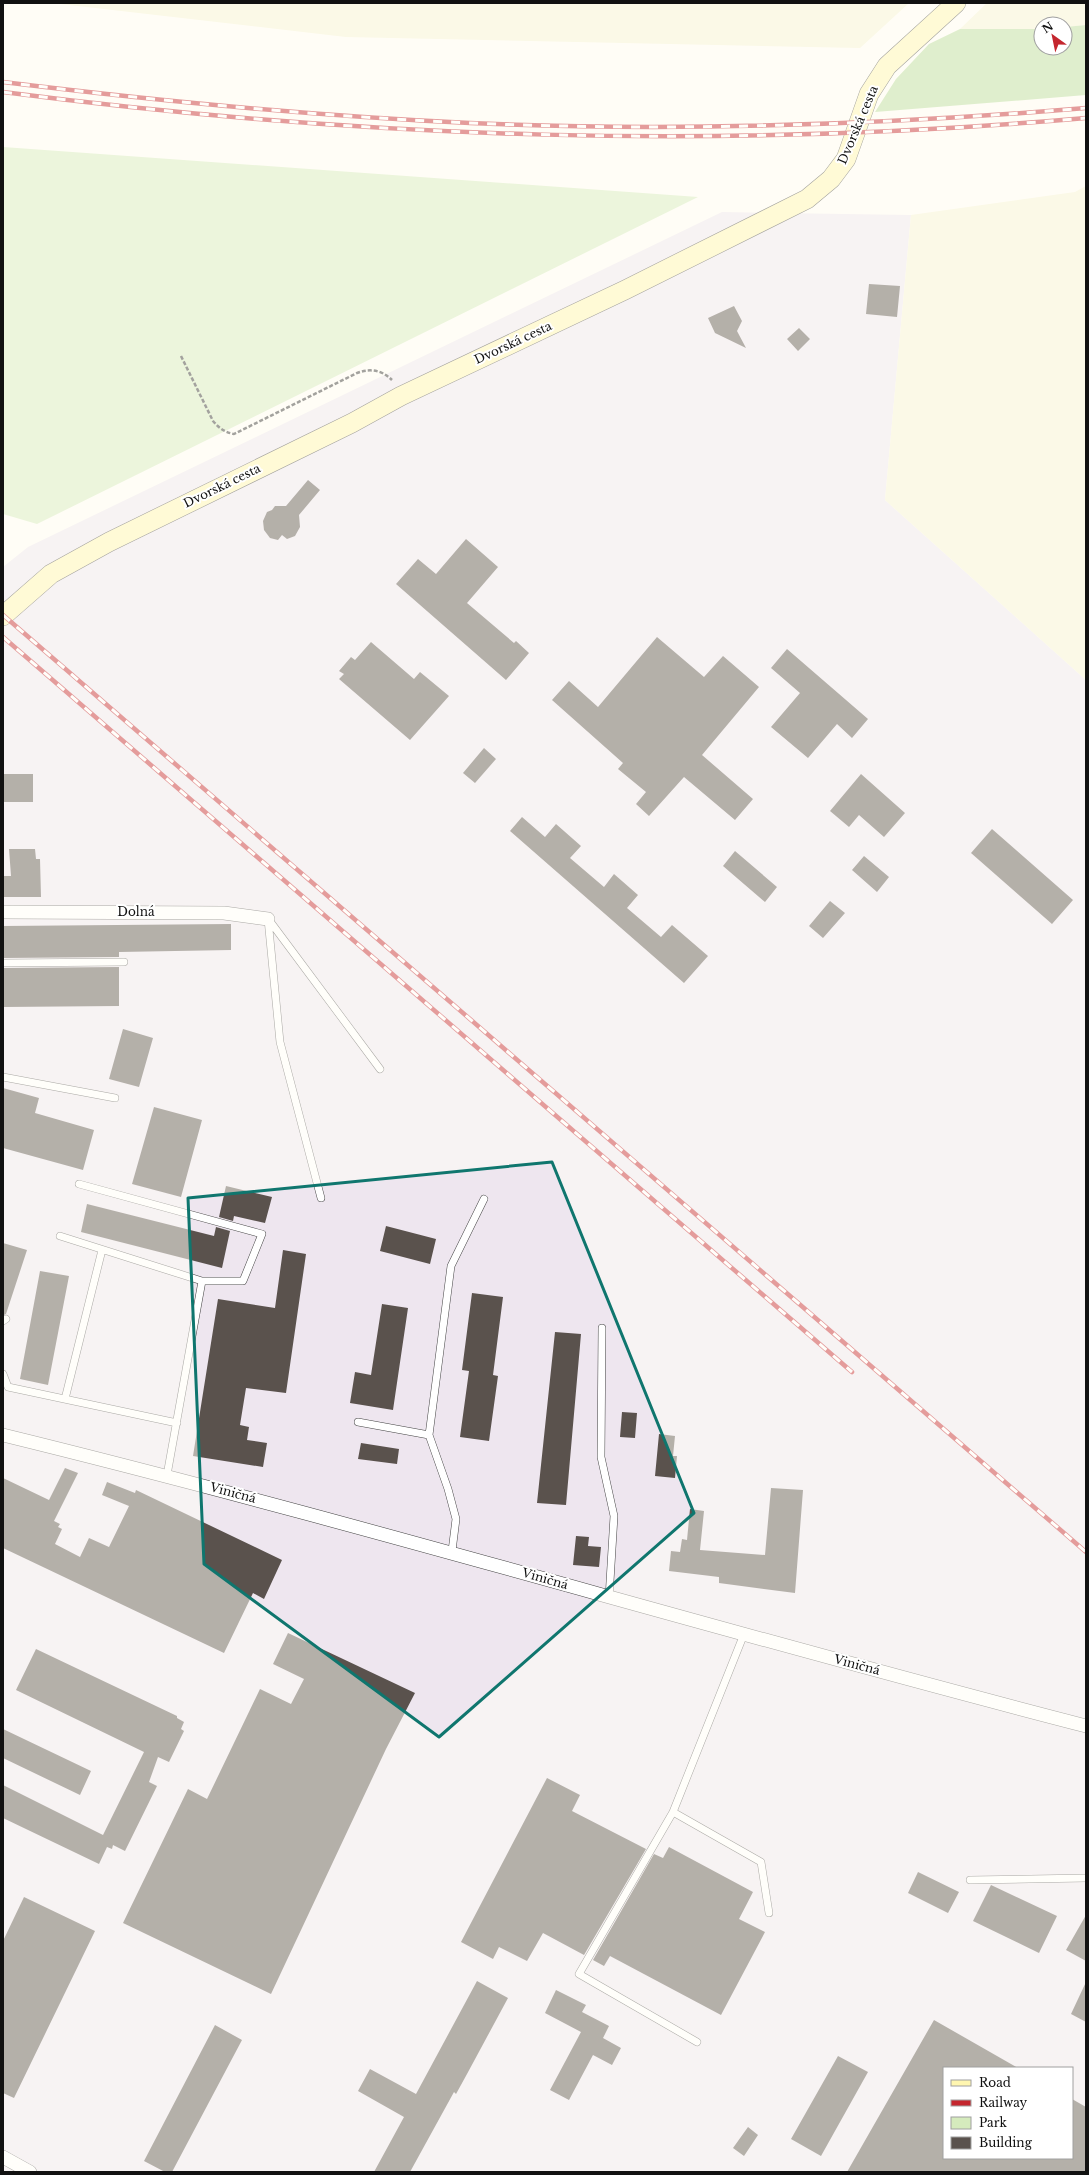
<svg xmlns="http://www.w3.org/2000/svg" width="1089" height="2175" font-family="'Libre Baskerville',serif">
	<rect width="100%" height="100%" fill="#fffdf5"/>
	<path fill="#eee6ef" fill-rule="evenodd" d="M722,212L911,215L885,500L1086,680V2172H3V567L28,547ZM944,2068H1072V2158H944Z"/>
	<path fill="#f6f3d4" d="M52,3H909L860,48L346,37Z
		M987,3H1086V25L1065,27V24H1041V29L1031,30L960,29Z
		M1086,186V680L885,500L911,215L1075,192Z"/>
	<path fill="#d5ebbd" d="M3,147L698,197L37,524L3,514Z"/>
	<path fill="#b9dc9c" d="M1086,25V95L875,112L896,79L929,44L960,29H1041V48H1065V27Z"/>
	<path fill="#5a524d" d="M869,284L900,286L897,317L866,314Z
		M734,306L742,321L737,331L746,348L715,333L708,318Z
		M799,328L810,339L798,351L787,339Z
		M308,480L320,490L299,515L300,527L295,536L287,539L282,535L278,540L270,538L264,530L263,521L267,512L272,510L275,506H286Z
		M466,539L498,567L467,603L514,643L516,641L529,653L506,680L396,584L418,559L436,574Z
		M657,637L704,677L723,656L759,687L702,755L753,799L735,820L684,777L649,816L636,804L646,792L618,769L623,763L552,700L569,681L598,707Z
		M371,642L414,679L420,672L449,696L410,740L339,679L344,674L339,671L351,657L355,660Z
		M787,649L868,719L852,738L837,724L808,758L771,727L800,693L771,668Z
		M484,748L496,759L475,783L463,773Z
		M3,774H33V802H3Z
		M861,774L905,813L884,837L859,815L849,827L830,811Z
		M522,817L545,837L556,824L581,846L570,858L604,887L614,874L638,895L627,908L661,937L672,925L708,956L684,983L510,831Z
		M992,829L1073,900L1052,924L971,853Z
		M9,849H35L36,859H40L41,897H4V876H11Z
		M735,851L777,887L765,902L723,866Z
		M864,856L889,877L877,892L852,870Z
		M830,901L845,913L823,938L809,926Z
		M231,924V950L119,952V957L3,958V926Z
		M119,967V1006L3,1007V968Z
		M123,1029L153,1038L139,1087L109,1079Z
		M3,1088L39,1098L35,1113L94,1130L83,1170L3,1148Z
		M154,1107L202,1120L181,1197L132,1184Z
		M226,1186L272,1197L265,1223L234,1216L233,1221L219,1217Z
		M87,1204L214,1236L216,1227L230,1231L222,1268L81,1232Z
		M386,1226L436,1239L430,1264L380,1251Z
		M3,1243L27,1250L6,1314L4,1315Z
		M283,1250L306,1254L286,1393L246,1388L240,1425L249,1427L247,1440L267,1443L263,1467L193,1456L218,1299L275,1308Z
		M40,1271L69,1276L48,1385L20,1379Z
		M472,1293L503,1297L493,1375L498,1376L489,1441L460,1437L469,1371L462,1370Z
		M382,1304L408,1308L393,1410L350,1403L355,1372L371,1375Z
		M555,1332L581,1334L566,1505L537,1503Z
		M622,1412L637,1413L635,1438L620,1437Z
		M659,1434L675,1436L673,1456H677L675,1478L655,1476Z
		M361,1443L399,1449L397,1464L358,1459Z
		M65,1468L78,1473L54,1521L60,1524L58,1527L62,1529L55,1544L80,1557L89,1538L109,1547L129,1506L102,1495L107,1482L135,1493L136,1490L282,1560L264,1599L253,1593L224,1653L3,1548V1478L49,1500Z
		M771,1488L803,1490L795,1593L719,1583V1577L669,1571L671,1551L680,1552L682,1539L687,1540L690,1509L704,1511L700,1550L765,1555Z
		M576,1536L589,1537L588,1546L601,1547L599,1567L573,1565Z
		M288,1633L415,1693L386,1749L271,1994L123,1923L188,1789L207,1799L260,1689L291,1704L304,1679L273,1664Z
		M36,1649L177,1716V1718L184,1722L181,1729L184,1731L169,1762L158,1757L149,1782L157,1786L125,1851L113,1845L112,1849L107,1847L99,1864L3,1818V1785L103,1835L144,1752L16,1690Z
		M3,1729L91,1771L80,1795L3,1758Z
		M547,1778L580,1795L572,1811L646,1849L584,1955L543,1933L527,1961L499,1947L493,1959L461,1942Z
		M669,1847L753,1892L739,1919L765,1932L721,2015L610,1956L604,1966L593,1960L654,1854L663,1858Z
		M918,1872L959,1892L948,1913L908,1893Z
		M991,1885L1057,1916L1039,1953L973,1921Z
		M24,1897L95,1931L14,2098L3,2093V1941Z
		M1086,1915V1961L1066,1950Z
		M477,1981L508,1998L467,2074L456,2094L454,2092L410,2172H374L404,2117L358,2091L370,2069L416,2094Z
		M1086,1982V2022L1071,2014Z
		M556,1990L586,2005L582,2012L609,2026L603,2038L621,2048L612,2065L593,2055L569,2100L550,2090L581,2032L545,2013Z
		M934,2020L1018,2068H944V2158H1072V2099L1086,2107V2172H847Z
		M215,2025L242,2040L172,2172H165L144,2161Z
		M838,2056L868,2072L821,2156L791,2139Z
		M748,2127L758,2135L744,2156L733,2148Z"/>
	<g fill="none" stroke-linecap="round" stroke-linejoin="round">
		<g stroke="#444" stroke-width="8">
			<path id="lane" d="M268,919L280,1042L321,1198
				M269,920L380,1069
				M3,963L124,962
				M3,1077L115,1098
				M79,1184L262,1234L243,1281H202L167,1475
				M60,1236L202,1281
				M3,1321L6,1319
				M602,1328L601,1457L614,1516L609,1598
				M3,1374L8,1387L177,1423
				M65,1399L102,1250
				M358,1422L429,1435L448,1489L456,1519L452,1551
				M429,1435L451,1266L484,1199
				M673,1812L761,1862L769,1913
				M970,1880L1086,1878
				M697,2042L579,1974L673,1812L744,1634"/>
		</g>
		<g stroke="#444" stroke-width="14">
			<path id="street" d="M3,912L224,913L268,919
				M3,1435C366,1524 724,1633 1086,1726
				M3,2157L30,2172"/>
		</g>
		<g stroke="#333" stroke-width="20">
			<path id="secondary" d="M3,616L51,574L109,542L352,423L401,396L625,290L807,199L831,179L846,159L869,94L887,66L956,3"/>
		</g>
		<path stroke="#333" stroke-width="2.5" stroke-dasharray="4 2" stroke-linecap="butt" d="M181,356L213,421C219,428 224,432 234,434L357,373C370,368 382,370 392,380"/>
		<use href="#lane" stroke="#fff" stroke-width="7"/>
		<use href="#street" stroke="#fff" stroke-width="13"/>
		<use href="#secondary" stroke="#fff6b0" stroke-width="19"/>
		<g stroke="#c4262e" stroke-width="4.5">
			<path id="rail" d="M3,82C158,101 314,116 470,123C676,132 881,125 1086,108
				M3,92C366,139 721,150 1086,118
				M3,615L1086,1552
				M3,637L852,1372"/>
		</g>
		<use href="#rail" stroke="#fff" stroke-width="3" stroke-dasharray="9" stroke-linecap="butt"/>
	</g>
	<path d="M0 0H1089V2175H0ZM552,1162L694,1513L439,1737L204,1564L188,1198Z" fill="#fffdf5" fill-opacity=".55" fill-rule="evenodd"/>
	<path fill="none" stroke="#0f766e" stroke-width="3" stroke-linejoin="round" d="M552,1162L694,1513L439,1737L204,1564L188,1198Z"/>
	<g text-anchor="middle" stroke-width="4" stroke-linejoin="round" paint-order="stroke">
		<g font-size="12" fill="#111" stroke="#fff">
			<text transform="translate(858 125) rotate(-67)" y="4">Dvorská cesta</text>
			<text transform="translate(513 343) rotate(-25)" y="4">Dvorská cesta</text>
			<text transform="translate(222 486) rotate(-26)" y="4">Dvorská cesta</text>
			<text x="136" y="916">Dolná</text>
			<text transform="translate(233 1493) rotate(15)" y="4">Viničná</text>
			<text transform="translate(545 1579) rotate(16)" y="4">Viničná</text>
			<text transform="translate(857 1665) rotate(15)" y="4">Viničná</text>
		</g>
	</g>
	<rect width="1089" height="2175" fill="none" stroke="#111111" stroke-width="8"/>
	<rect x="943" y="2067" width="130" height="92" fill="#ffffff" stroke="#a0a0a0"/>
	<rect x="951" y="2080" width="20" height="6" fill="#fff6b0" stroke="#a0a0a0"/>
	<text x="979" y="2087" font-size="12" fill="#111111">Road</text>
	<rect x="951" y="2100" width="20" height="6" fill="#c4262e" stroke="#a0a0a0"/>
	<text x="979" y="2107" font-size="12" fill="#111111">Railway</text>
	<rect x="951" y="2117" width="20" height="12" fill="#d5ebbd" stroke="#a0a0a0"/>
	<text x="979" y="2127" font-size="12" fill="#111111">Park</text>
	<rect x="951" y="2137" width="20" height="12" fill="#5a524d" stroke="#a0a0a0"/>
	<text x="979" y="2147" font-size="12" fill="#111111">Building</text>
	<g transform="translate(1053 36) rotate(327)"><circle r="19" fill="#ffffff" stroke="#a0a0a0"/>
	<path d="M0-3L7 15L0 10L-7 15Z" fill="#c4262e"/>
	<text y="-6" font-size="11" font-weight="bold" text-anchor="middle" fill="#111111">N</text>
	</g>
</svg>
